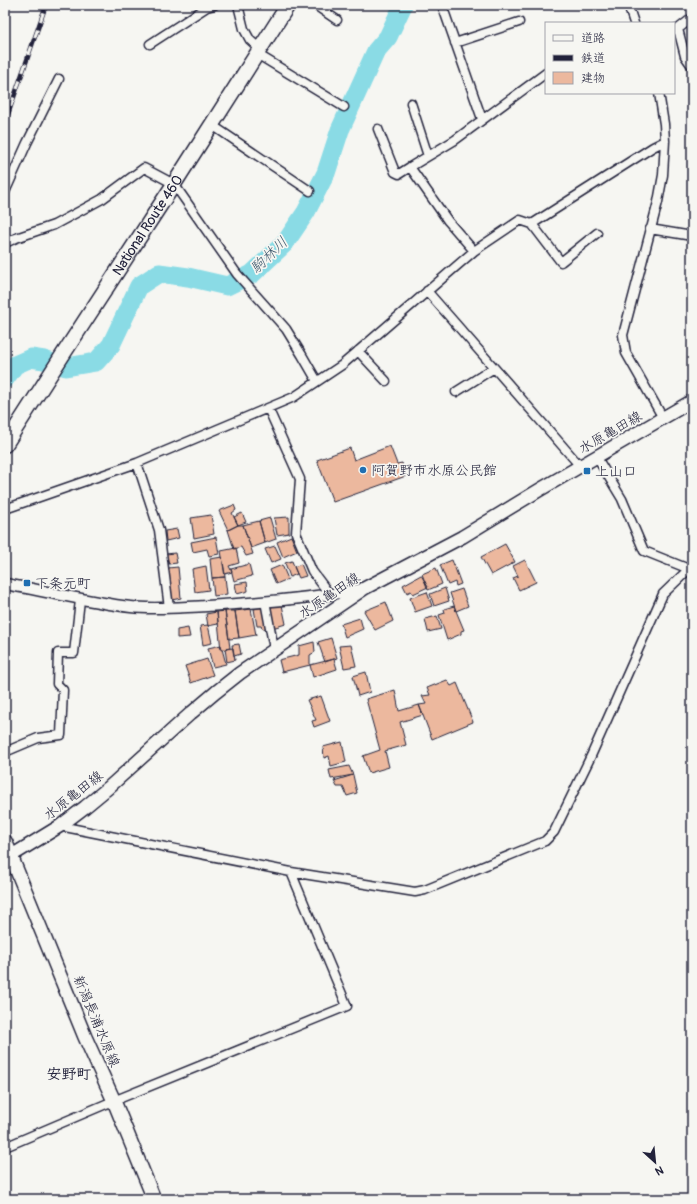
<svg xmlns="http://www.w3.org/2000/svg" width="697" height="1204" font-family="Pangolin,'Klee One',sans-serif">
	<rect width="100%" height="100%" fill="#f6f6f2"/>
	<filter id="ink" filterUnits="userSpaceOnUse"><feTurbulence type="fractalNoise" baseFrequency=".025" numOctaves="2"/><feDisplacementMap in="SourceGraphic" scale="8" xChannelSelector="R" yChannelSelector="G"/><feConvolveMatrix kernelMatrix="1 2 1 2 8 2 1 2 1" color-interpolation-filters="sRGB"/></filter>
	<g filter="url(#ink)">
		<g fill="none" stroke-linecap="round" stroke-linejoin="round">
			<path stroke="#8adbe5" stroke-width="19" d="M5,379L15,365L31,358L44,360L66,367L96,362L111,345L139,286L159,273L188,277L227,286L252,274L285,243L306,212L326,173L340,130L376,51L388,37L403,5"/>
		</g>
		<path fill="#ecb89e" stroke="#22223b" d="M390,446L397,464L402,463L406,476L333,502L317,460L350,448L354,460Z
			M234,505L236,510L232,513L238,525L228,530L219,511Z
			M242,513L246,522L238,525L234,517Z
			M211,515L214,534L194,538L191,518Z
			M289,517V533L277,535L274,518Z
			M270,518L276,539L265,543L259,521Z
			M259,521L265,543L251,548L243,525Z
			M238,525H243L253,554L246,556L241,547L234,549L228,530Z
			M177,529L179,538L166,541L165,531Z
			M291,536L297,551L283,557L277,542Z
			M216,537L219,554L209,556L207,549L193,552L191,542Z
			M505,544L515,562L491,575L481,557Z
			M275,546L281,559L271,563L265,549Z
			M236,548L239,563L229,566L232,572L225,574L221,551Z
			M175,553L177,563L169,564L166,554Z
			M222,557L225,577L212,578L210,559Z
			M452,560L461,584L456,586L455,582L448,585L440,565Z
			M525,560L536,582L519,590L513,578L518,576L513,566Z
			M292,561L297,574L290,577L285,563Z
			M249,564L252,576L234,581L231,569Z
			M301,564L306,576L299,578L294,567Z
			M282,565L288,579L276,584L270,570Z
			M206,566L209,590L195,592L192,569Z
			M178,567L181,598L172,600L168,568Z
			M436,568L442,584L428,590L422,574Z
			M421,575L428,587L413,594L411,591L407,593L403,585Z
			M225,577L227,594L214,596L212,578Z
			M247,582L248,591L237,594L235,584Z
			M445,588L449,601L434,606L430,594Z
			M462,589L468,606L456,611L450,593Z
			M427,592L432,606L415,612L410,598Z
			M386,602L393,621L375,630L364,611Z
			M282,605L286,624L272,628L268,607Z
			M454,606L464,630L461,631V634L447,640L439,615L445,613L444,609Z
			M265,607L269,628L263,629L261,626H257L254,609Z
			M251,609L256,635L239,638L235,611Z
			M225,611H235L239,638L229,639Z
			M225,611L230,648L221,650L217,612Z
			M217,612L218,624L208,626L206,614Z
			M437,616L441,629L428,632L425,619Z
			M360,618L363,629L345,637L341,624Z
			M208,625L212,643L203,645L200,626Z
			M188,628L190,637L177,638V630Z
			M331,638L337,658L325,662L318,642Z
			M314,642L315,652L310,655V665L282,672L279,660L299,655V646Z
			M239,644L241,654L234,656L232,645Z
			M221,645L226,664L213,667L208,648Z
			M351,645L356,666L344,668L339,646Z
			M233,648L235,660L227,662L225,649Z
			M207,659L213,675L191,683L185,666Z
			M334,659L337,669L313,677L310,665Z
			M366,672L370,692L358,696L353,676Z
			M447,680L451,686L457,683L473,722L432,739L419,705L426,704L422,696L430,695L427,688Z
			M395,690L399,711L419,705L423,715L400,722L406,745L385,751L389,767L369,773L363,756L380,750L366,699Z
			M321,696L330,721L314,727L312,721L316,720L307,700Z
			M342,742L346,762L331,766L329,756L324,758L323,747Z
			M349,766L353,775L331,779L329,770Z
			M353,775L357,793L347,796L343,787H337L334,781Z"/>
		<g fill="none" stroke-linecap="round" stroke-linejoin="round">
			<g stroke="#22223b" stroke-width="11">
				<path id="minor" d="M238,5L244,29L250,40L260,49
					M315,5L337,20
					M442,5L482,119
					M628,5L634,23
					M678,29L685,56L692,66
					M675,30L678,29L692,18
					M455,43L519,22
					M150,44L207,7L214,5
					M257,54L344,107
					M659,93L664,124L665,141L663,175L658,202L623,335L626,353L663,418
					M411,103L428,156
					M212,125L310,191
					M378,129L395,172L399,174L410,167
					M5,192L27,143L59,79
					M532,224L653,147L665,141
					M650,229L692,236
					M5,243L16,238L54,225L102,199L144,168L174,184L237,274L286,329L302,355L317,381
					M474,251L448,221L410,167L455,140L546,73
					M427,291L580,466
					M358,351L386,381
					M456,392L494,368
					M268,408L300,479L296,533L312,571L330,595
					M596,456L622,499L644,551L689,569
					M137,463L159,530L169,608
					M5,509L137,463L294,397L342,365L474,251L520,220L532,224L561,262L597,233
					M265,601L274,649
					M5,752L38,738L61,735L63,690L57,684L58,653H74L80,600
					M60,826L291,872L415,892L425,890L545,841L554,832L591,756L663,594L689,569L692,567
					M5,1147L106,1104L347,1006L291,872"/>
			</g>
			<g stroke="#22223b" stroke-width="13">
				<path id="tertiary" d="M5,584C47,591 88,602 131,607C156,610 181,607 207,606C259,603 312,598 364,589"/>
			</g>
			<g stroke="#22223b" stroke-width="15">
				<path id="secondary" d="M11,856L60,826L85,807L108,788L190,714L216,692L240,673L365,588L462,537L541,489L692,401"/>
			</g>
			<g stroke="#22223b" stroke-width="16">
				<path id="primary" d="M11,856L85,1037L114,1101L154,1199"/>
			</g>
			<g stroke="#22223b" stroke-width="17">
				<g id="trunk">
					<path id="s1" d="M5,445L62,356L174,184L288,5"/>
					<path d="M5,842L11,856L5,859"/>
				</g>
			</g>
			<use href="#minor" stroke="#f6f6f2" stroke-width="8"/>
			<use href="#tertiary" stroke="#f6f6f2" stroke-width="10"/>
			<use href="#secondary" stroke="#f6f6f2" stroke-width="12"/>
			<use href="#primary" stroke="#f6f6f2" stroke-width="13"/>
			<use href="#trunk" stroke="#f6f6f2" stroke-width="14"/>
			<g stroke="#22223b" stroke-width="4.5">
				<path id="rail" d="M5,123L46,5"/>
			</g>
			<use href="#rail" stroke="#f6f6f2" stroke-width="3" stroke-dasharray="9" stroke-linecap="butt"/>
		</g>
	</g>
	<g fill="#1f6fb2" stroke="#f6f6f2" stroke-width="1.5">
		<circle cx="363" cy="470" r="4"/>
		<rect x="583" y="467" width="8" height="8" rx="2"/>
		<rect x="23" y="579" width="8" height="8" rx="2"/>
	</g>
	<g text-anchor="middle" stroke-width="3.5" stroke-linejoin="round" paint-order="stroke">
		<g font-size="14" fill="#22223b" stroke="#f6f6f2">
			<text dy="5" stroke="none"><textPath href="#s1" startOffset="262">National Route 460</textPath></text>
			<text transform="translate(610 432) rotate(-30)" y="5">水原亀田線</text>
			<text transform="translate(329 595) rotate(-34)" y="5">水原亀田線</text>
			<text transform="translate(73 795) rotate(-38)" y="5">水原亀田線</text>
			<text transform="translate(97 1021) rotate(67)" y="5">新潟長浦水原線</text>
		</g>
		<g font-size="14" fill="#22223b" stroke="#f6f6f2" text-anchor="start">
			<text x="371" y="475">阿賀野市水原公民館</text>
			<text x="595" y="476">上山口</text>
			<text x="35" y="588">下条元町</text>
		</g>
		<g font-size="15" font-style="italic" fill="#415a6e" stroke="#f6f6f2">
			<text transform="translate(269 255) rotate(-44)" y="5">駒林川</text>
		</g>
		<g font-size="15" font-weight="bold" fill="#22223b" stroke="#f6f6f2">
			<text x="69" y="1079">安野町</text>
		</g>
	</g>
	<rect width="697" height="1204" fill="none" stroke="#f6f6f2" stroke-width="20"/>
	<rect x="10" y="10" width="677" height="1184" fill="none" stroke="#22223b" stroke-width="1.5" filter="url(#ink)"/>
	<rect x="545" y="22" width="130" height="72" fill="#f6f6f2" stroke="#a1a1a9"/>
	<rect x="553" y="35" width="20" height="6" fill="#f6f6f2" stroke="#a1a1a9"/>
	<text x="581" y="42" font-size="12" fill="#22223b">道路</text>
	<rect x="553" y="55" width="20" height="6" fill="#22223b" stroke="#a1a1a9"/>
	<text x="581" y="62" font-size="12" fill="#22223b">鉄道</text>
	<rect x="553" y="72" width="20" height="12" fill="#ecb89e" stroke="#a1a1a9"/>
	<text x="581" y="82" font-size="12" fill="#22223b">建物</text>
	<g transform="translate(655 1162) rotate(153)" stroke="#f6f6f2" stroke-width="3" paint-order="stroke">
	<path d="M0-3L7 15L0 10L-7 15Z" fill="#22223b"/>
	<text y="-6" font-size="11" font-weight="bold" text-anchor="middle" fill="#22223b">N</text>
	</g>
</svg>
